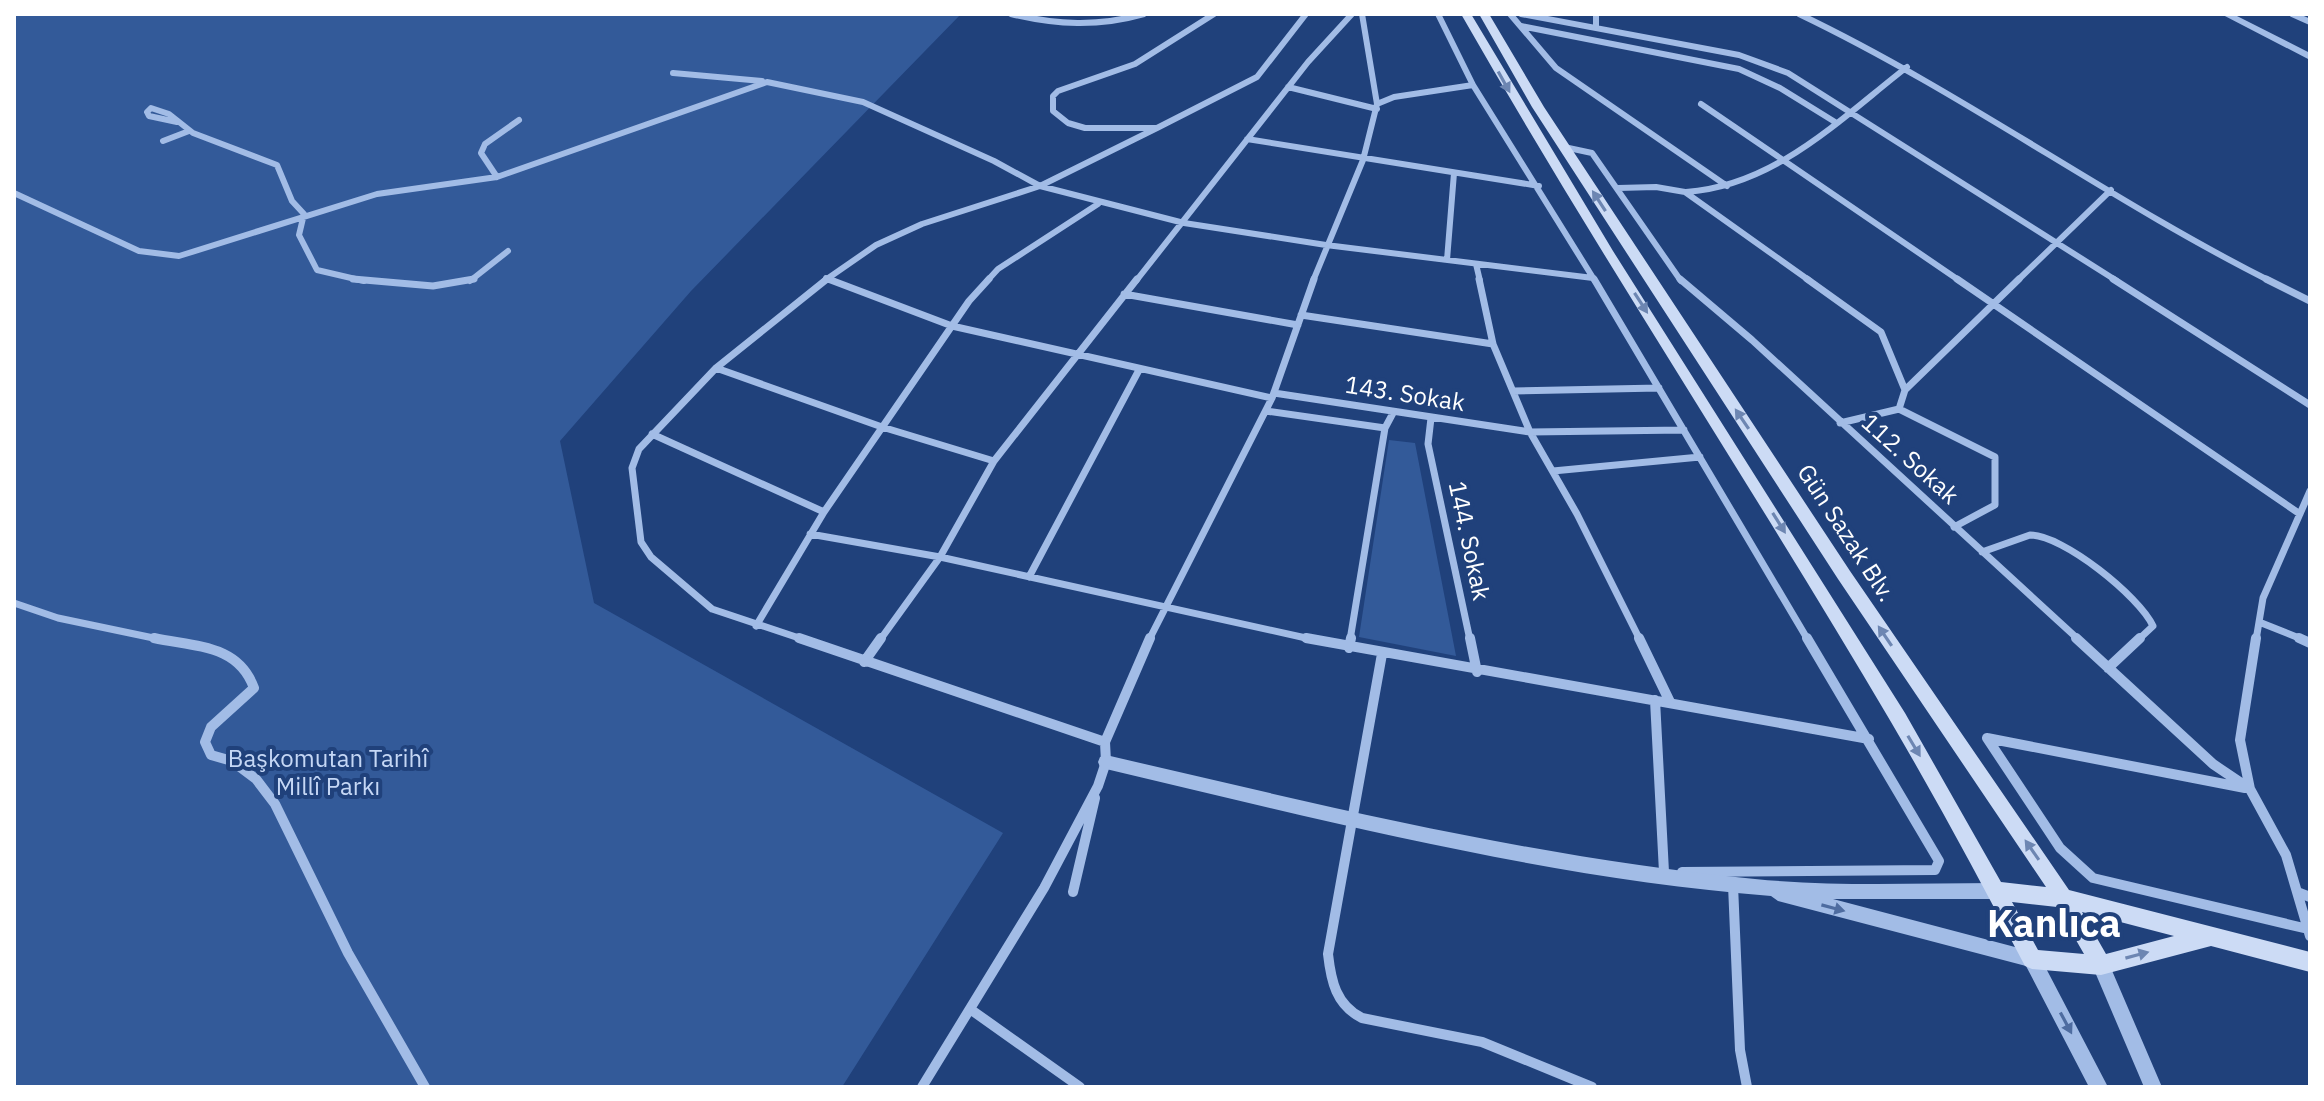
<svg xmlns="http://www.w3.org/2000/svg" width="2324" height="1101" font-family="'IBM Plex Sans',sans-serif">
	<rect width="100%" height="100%" fill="#20417b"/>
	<path fill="#335a99" d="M14,14H961L691,291L560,441L594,603L1003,833L842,1087H14Z
		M1389,440L1415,443L1456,656L1359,637Z"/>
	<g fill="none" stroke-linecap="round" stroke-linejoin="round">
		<path stroke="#a2bce6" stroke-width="6" d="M1011,14C1057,25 1098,27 1144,14
			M1214,14L1135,64L1058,91L1053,96V111L1068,123L1085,128H1157L1257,77L1306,14
			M1438,14L1473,85L1595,281
			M1510,14L1556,68L1727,186
			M1521,14L1739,55L1788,73L2117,281
			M1596,14V26
			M1799,14C1962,92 2109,200 2270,281
			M2292,14L2310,22
			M1521,26L1739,69L1780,88L1835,122
			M673,73L762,81
			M1288,87L1377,109
			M1377,104L1394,97L1473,85
			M1701,104L1960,281
			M177,122L149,116L147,112L151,108L169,114L193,133L277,165L292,201L304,214L299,235L317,270L364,281
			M1247,139L1539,186
			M163,141L189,131
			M1564,147L1592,153L1681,281
			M497,177L481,153L485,144L519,120
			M1618,188L1656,187L1685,192L1810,281
			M1686,192C1775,186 1840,119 1907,67
			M14,193L139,251L179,256L377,194L497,177L767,82L863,102L994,161L1040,186L1157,128
			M1447,260L1454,173
			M1476,264L1480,281
			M826,278L834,281
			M470,281L508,251
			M824,281L876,245L922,224L1040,186L1184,223L1326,245L1593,278
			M987,281L998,269L1098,204
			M1136,281L1308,62L1352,14
			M1313,281L1363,160L1377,104L1362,14
			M2017,281L2111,190"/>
		<path stroke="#a2bce6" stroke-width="7" d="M353,279L433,286L474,279
			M828,279L952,326L1272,398
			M1479,279L1493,344L1530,432L1577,514L1640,640
			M1594,279L1808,640
			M1680,279L1752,340L2079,640
			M1807,279L1881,332L1905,390L1899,409L1840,423
			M1957,279L2300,514
			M2113,279L2310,405
			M2266,279L2310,301
			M1124,294L1298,325
			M1301,315L1493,344
			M716,368L882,427L994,461
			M1905,390L2019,279
			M1513,391L1659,388
			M1274,393L1530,432L1684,430
			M1899,409L1995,457V505L1954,527
			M1266,411L1385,428
			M1431,418L1428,444L1470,640
			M652,434L824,512
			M1553,471L1700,457
			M810,534L940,557L1315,640
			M1982,552L2030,535C2063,535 2139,596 2153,626L2138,640
			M1029,577L1139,370
			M14,603L58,618L163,640
			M2259,622L2304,640
			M756,626L824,512L969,301L989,279
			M805,640L712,609L651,557L641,542L632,468L639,449L716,368L827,279
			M880,640L940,557L994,461L1137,279
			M1149,640L1272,398L1314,279
			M1350,640L1385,428L1393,413
			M2256,640L2263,598L2310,491"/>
		<path stroke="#a2bce6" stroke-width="10" d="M154,638C195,647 238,644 254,688L211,727L205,742L211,755L232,761L256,779L275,804L348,953L425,1087
			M799,638L1105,742
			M1306,638L1869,739
			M1470,638L1477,672
			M1639,638L1670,702
			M2076,638L2213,764L2250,789
			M2256,638L2240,740L2250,789L2286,855L2310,936
			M2299,638L2310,643
			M1349,648L1351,638
			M1382,654L1328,954C1331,981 1336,1005 1362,1018L1482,1042L1592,1087
			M864,662L881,638
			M2108,668L2140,638
			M1655,700L1664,872
			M1987,738L2060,848L2093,878L2308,929
			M1987,738L2245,788
			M1682,872L1935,870L1939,861L1807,638
			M1733,885L1740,1050L1747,1087
			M1073,892L1095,798
			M2297,892L2310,897
			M970,1009L1080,1087
			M922,1087L1044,888L1098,786L1106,762L1105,742L1150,638"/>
		<path fill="#a2bce6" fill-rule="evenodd" d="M2221,14H2233L2310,53V60Z
			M1106,755C1321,805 1536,858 1755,879C1836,887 1917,883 1998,883L2004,885L2007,891L2004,897L1998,899H1833L2038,953L2108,1087H2089L2026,966L1778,901L1771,896C1546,878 1325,821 1106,769L1100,767L1098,762L1100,757Z
			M2101,956L2107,959L2162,1087H2144L2092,965L2095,959Z"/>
		<path fill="#ccdbf5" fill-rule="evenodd" d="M1461,14H1471L1613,251L1905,713L2001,882L2046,887L1838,579L1532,107L1479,14H1489L1544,107L1850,571L2069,890L2310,952V972L2211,946L2101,975L2032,969L2025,966C1982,884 1938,802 1891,722C1751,484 1598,254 1461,14ZM2012,902L2057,907L2084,954L2038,950ZM2082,912L2174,936L2106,954Z"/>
	</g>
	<defs><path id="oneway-solid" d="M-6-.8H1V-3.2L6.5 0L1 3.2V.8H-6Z" transform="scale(2)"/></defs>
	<g fill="#6d86b2">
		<use href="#oneway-solid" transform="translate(1504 82) rotate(61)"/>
		<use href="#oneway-solid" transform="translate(1599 201) rotate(-123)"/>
		<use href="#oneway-solid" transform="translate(1641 303) rotate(57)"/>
		<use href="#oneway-solid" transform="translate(1742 419) rotate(-124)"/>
		<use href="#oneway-solid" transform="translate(1779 523) rotate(58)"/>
		<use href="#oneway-solid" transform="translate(1885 636) rotate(-124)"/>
		<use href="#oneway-solid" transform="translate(1914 746) rotate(59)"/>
		<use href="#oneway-solid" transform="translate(2032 850) rotate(-125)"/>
		<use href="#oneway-solid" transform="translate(2137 955) rotate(-15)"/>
	</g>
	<g fill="#4e6ca0">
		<use href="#oneway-solid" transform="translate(1833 908) rotate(15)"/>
		<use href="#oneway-solid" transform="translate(2066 1023) rotate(62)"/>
	</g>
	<g text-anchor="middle" stroke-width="8" stroke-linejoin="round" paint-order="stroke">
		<g font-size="24" fill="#fff" stroke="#20417b">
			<text transform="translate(1405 394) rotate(9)" y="8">143. Sokak</text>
			<text transform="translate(1910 459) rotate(42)" y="8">112. Sokak</text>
			<text transform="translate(1846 533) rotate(57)" y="8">Gün Sazak Blv.</text>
			<text transform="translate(1469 541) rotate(78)" y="8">144. Sokak</text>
		</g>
		<g font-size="24" fill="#c5d7f5" stroke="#20417b">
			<text x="328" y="767">Başkomutan Tarihî<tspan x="328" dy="28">Millî Parkı</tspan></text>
		</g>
		<g font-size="38" font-weight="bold" fill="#fff" stroke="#20417b">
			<text x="2054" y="937">Kanlıca</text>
		</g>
	</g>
	<rect width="2324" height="1101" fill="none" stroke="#ffffff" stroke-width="32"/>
</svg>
